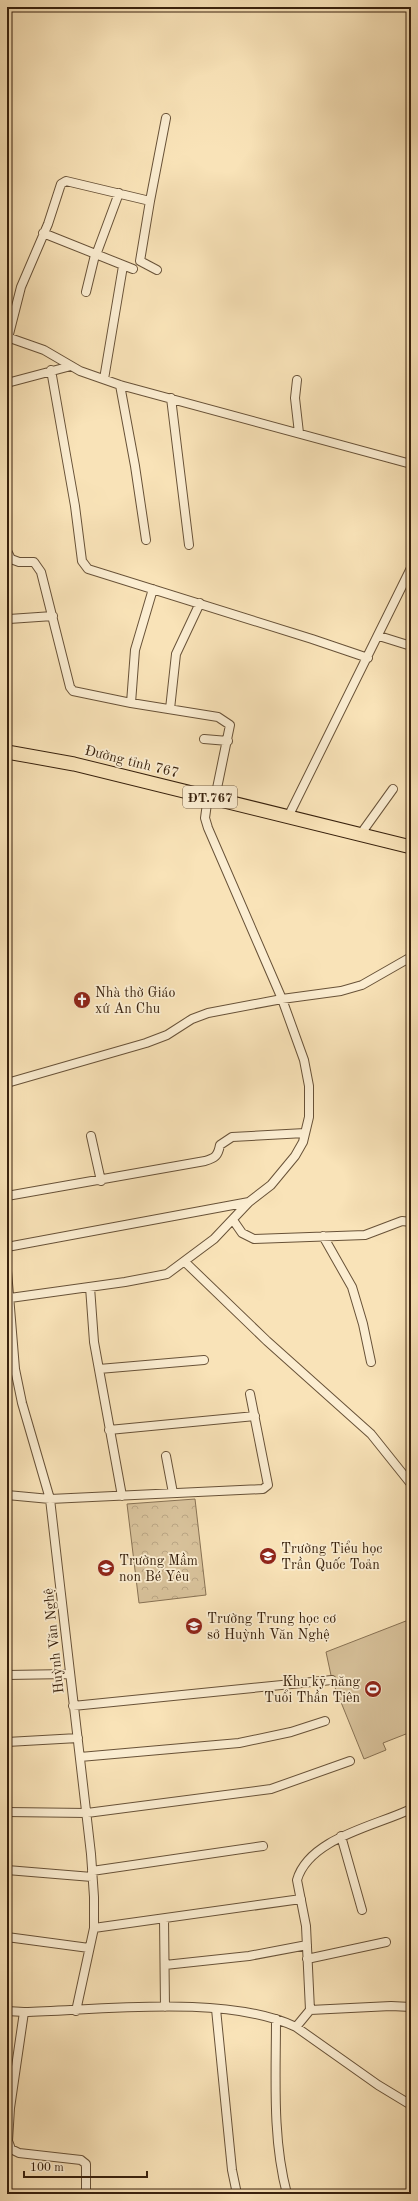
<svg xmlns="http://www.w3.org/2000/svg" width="418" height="2201" font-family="'Old Standard TT',serif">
	<defs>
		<pattern id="forest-crowns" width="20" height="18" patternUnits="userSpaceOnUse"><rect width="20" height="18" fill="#d8c29b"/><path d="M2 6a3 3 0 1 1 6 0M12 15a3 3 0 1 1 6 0" fill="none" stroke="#baa684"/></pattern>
	</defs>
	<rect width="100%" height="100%" fill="#f9e3b8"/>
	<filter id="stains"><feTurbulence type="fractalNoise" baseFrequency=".005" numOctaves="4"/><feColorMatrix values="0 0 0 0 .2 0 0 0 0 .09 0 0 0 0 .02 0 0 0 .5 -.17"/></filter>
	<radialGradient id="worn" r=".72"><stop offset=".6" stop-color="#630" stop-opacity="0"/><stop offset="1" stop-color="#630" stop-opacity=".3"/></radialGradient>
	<path fill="url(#forest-crowns)" stroke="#887254" d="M195,1499L206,1595L139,1603L127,1504Z"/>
	<path fill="#d8c29b" stroke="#887254" d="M411,1619V1732L383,1743L386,1750L364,1759L332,1680L326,1652Z"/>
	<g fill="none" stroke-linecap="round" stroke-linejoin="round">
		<g stroke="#685238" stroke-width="10">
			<path id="street" d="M7,113V119
				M150,201L140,261L157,270
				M43,233L133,269
				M96,255L119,193
				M86,292L95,255
				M7,337L44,350L80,371L120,385L411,464
				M8,338L21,287L48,224L61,184L66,181L150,201L166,118
				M51,370L75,506L82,561L88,569L312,639L368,658
				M104,379L123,266
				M297,380L295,398L299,433
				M7,383L71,366
				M120,385L135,466L146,540
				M171,398L189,545
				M7,551L11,559L19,562H34L41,572L70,687L73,691L131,703L218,717L230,725L215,798
				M9,619L53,616
				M379,636L411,646
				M131,703L135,650L153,589
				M170,709L176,654L200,603
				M204,739L228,741
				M289,815L411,568
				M360,835L393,789
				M7,1083L146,1043L167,1035L192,1019L208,1013L282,999L341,991L362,985L411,957
				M91,1136L101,1181
				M7,1196L205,1161C215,1158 218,1156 220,1145L232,1137L305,1133
				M233,1220L242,1233L254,1239L365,1235L402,1221L411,1222
				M323,1236L352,1287L363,1324L371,1362
				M7,1247L249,1202
				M185,1262L267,1341L371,1434L411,1484
				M7,1271L15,1369L22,1403L50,1499L91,1854L94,1897V1928L76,2011
				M90,1287L94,1342L122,1496
				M10,1298L125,1282L167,1274L214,1239L249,1202L271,1185L295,1156L303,1142L309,1117V1086L304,1060L282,999L208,828L205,818L208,796
				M7,1368L15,1369
				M99,1369L204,1360
				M109,1430L255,1416
				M166,1456L173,1493
				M7,1495L50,1499L263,1489L268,1485L250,1394
				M7,1675L69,1674
				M73,1706L332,1680
				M7,1742L78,1738
				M80,1757L239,1743L291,1732L325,1721
				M7,1812L87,1813L271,1789L350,1761
				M341,1836L362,1910
				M7,1870L92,1877
				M92,1871L263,1846
				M164,1919L165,2007
				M94,1928L301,1899
				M7,1937L89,1948
				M307,1959L386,1942
				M165,1965L249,1956L307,1945
				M216,2009L232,2170L237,2194
				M310,2010L391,2006L411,2007
				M7,2011L24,2012C101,2010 227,1994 296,2027L378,2085L411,2105
				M24,2012L10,2108L8,2141L11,2149L19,2153L81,2160L86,2164V2194
				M276,2019C276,2077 272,2138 287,2194
				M296,2027L310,2010L306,1926L297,1880C309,1838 376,1826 411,1809"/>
		</g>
		<g stroke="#38210d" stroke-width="15">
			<path id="primary" d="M7,752L74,764L411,847"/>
		</g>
		<use href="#street" stroke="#fbedd1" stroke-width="8"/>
		<use href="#primary" stroke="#f9e3b8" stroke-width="13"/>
	</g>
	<defs>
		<g id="church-disc" transform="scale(0.9)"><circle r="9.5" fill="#8f2418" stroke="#fbedd1"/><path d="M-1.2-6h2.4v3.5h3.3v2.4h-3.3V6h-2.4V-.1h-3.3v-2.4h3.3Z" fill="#fff"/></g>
		<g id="school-disc" transform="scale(0.9)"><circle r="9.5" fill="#8f2418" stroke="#fbedd1"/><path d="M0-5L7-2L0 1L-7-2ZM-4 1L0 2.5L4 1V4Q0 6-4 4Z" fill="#fff"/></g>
		<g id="stadium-disc" transform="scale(0.9)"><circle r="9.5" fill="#8f2418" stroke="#fbedd1"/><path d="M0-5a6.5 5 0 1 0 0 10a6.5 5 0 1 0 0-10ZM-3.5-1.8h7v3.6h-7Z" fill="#fff"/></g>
	</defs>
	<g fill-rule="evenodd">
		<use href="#church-disc" x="82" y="1000"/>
		<use href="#school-disc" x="268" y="1556"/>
		<use href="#school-disc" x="106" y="1568"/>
		<use href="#school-disc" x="194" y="1626"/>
		<use href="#stadium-disc" x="373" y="1689"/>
	</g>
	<g text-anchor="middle" stroke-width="3.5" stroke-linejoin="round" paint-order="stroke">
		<rect fill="#fbedd1" stroke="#725e48" stroke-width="1" x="183" y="786" width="54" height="22" rx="3"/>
		<g font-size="13" font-weight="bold" fill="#38210d">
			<text x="210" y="802">ĐT.767</text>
		</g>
		<g font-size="14" fill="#38210d" stroke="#fbedd1">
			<text transform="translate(132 761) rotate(14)" y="5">Đường tỉnh 767</text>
			<text transform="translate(53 1641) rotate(-96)" y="5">Huỳnh Văn Nghệ</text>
		</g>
		<g font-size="14" fill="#38210d" stroke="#fbedd1" text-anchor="start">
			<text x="95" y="997">Nhà thờ Giáo<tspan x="95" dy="16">xứ An Chu</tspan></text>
			<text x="281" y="1553">Trường Tiểu học<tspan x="281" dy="16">Trần Quốc Toản</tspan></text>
			<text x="119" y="1565">Trường Mầm<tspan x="119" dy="16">non Bé Yêu</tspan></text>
			<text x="207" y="1623">Trường Trung học cơ<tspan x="207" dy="16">sở Huỳnh Văn Nghệ</tspan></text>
			<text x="360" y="1686" text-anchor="end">Khu kỹ năng<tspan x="360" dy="16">Tuổi Thần Tiên</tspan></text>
		</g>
	</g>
	<rect width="418" height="2201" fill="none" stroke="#f9e3b8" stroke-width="24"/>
	<rect x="8" y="8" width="402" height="2185" fill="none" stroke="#38210d" stroke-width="2"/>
	<rect x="12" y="12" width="394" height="2177" fill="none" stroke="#38210d"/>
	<path d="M24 2171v6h123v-6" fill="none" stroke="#38210d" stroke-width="2"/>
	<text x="30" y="2171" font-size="12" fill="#38210d" stroke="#fbedd1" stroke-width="3" paint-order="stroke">100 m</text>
	<rect width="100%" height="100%" filter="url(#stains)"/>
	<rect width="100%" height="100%" fill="url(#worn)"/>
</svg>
